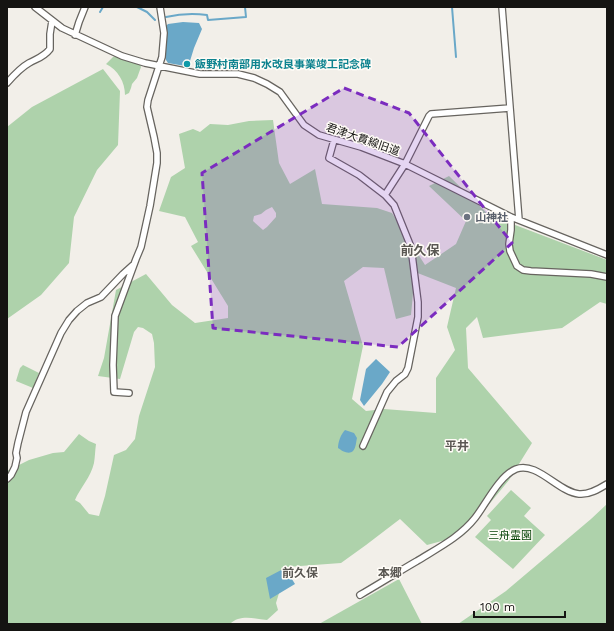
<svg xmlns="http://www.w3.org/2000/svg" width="614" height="631" font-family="'Work Sans','Noto Sans JP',sans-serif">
	<rect width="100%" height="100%" fill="#f2efe9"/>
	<path fill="#aed2ab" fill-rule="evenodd" d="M116,56L124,60L140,64L141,67L137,78L132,84L131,88L129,93L125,95C125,82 118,70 106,64L113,57Z
		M103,69L120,91L118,145L97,170L74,217L69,263L41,295L7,319V127L32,107Z
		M273,120L279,163L290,184L315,169L322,204L377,208L392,213L425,265L456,244L466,221L429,186L449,176L489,215L607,260V304L600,302L562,328L483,338L477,317L466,328L468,368L532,443L509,480L464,535L427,545L400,519L366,545L341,563L287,567L276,603L278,610L267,620C255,619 240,614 230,624H7V471L29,460L53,453L64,452L79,434L89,441L96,444C95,451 95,457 94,463C91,477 80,488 75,500L80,503L89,514L99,516L105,496L114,455L126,450L135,439L139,416L155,367L154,343L152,334L143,328L138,327L134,332L120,379L98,376L104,358L116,290L146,274L172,305L195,323L228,318V306L191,246L198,242L185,217L159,211L171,177L185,168L179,134L193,129L200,132L210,124L228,125L249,121ZM272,207L276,213V217L267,227L263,230L253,221L254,216L261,214L266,210ZM363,267L384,268L396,319L411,315L415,272L456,288L447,327L455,350L436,378V413L384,409L366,411L352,399L363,346L344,281Z
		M23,365L39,373L33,388L16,381L20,368Z
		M511,490L531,508L524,516L545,535L513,569L475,537L491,520L487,516Z
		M607,504V624H458L506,591L591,519Z
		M399,579L422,624H319Z"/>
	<path fill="#6aa8c8" d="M183,22L199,23L202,29L194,48L190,61L189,63H186L185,66L168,63L166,60L165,57L167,34L166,26L168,24Z
		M376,359L390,372L382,384L364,406L360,400L366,369Z
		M345,430L354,433L357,438C356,442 356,448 353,451C349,455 342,451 338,448C338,442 341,434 345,430Z
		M285,568L295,584L270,599L266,578Z"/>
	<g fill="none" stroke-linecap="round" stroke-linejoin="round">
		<path stroke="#6aa8c8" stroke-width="2" d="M137,7L147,12L155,20
			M452,7L456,57
			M100,12L103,7
			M166,17C179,14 193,13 207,15L208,20L246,17L245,7"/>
		<g stroke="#67645f" stroke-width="8">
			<path id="minor" d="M35,7L62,28L122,56L145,63L200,74H238L254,78L267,84L280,92L304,125L319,135L361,147L405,164L511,217L607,255
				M502,7L519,220
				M75,35L79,22L85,7
				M7,83C14,75 20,68 29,63C38,58 44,57 50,49V34L52,21
				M334,140L329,158L359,175L385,195L394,205L411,247L418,302V317L408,368L405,374L396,381L387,392L363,446
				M385,195L405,164L429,116L431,114L510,108
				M511,217V230L509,244L510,251L517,266L523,270L531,271L591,274L607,277
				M129,393L114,392L113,365L115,316L136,259L141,247L150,206L157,163V153L154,137L147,107L148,100L162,57L164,33L160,7
				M7,479L11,475L15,467L17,458L16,453L18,443L26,412L61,333L69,320L77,311L87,303L101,297L123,274L133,265
				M360,595C379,584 398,572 417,561C438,548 460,537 475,518C486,504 499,476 516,469C537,461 558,492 579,494C589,495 599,489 607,484"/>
		</g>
		<use href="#minor" stroke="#fff" stroke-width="5.5"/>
	</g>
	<path fill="#7b2cbf" fill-opacity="0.2" stroke="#7b2cbf" stroke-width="3" stroke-dasharray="8 5" stroke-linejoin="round" d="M344,88L409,113L512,243L398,347L213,328L202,173Z"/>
	<circle fill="#0f9aa8" stroke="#fffcf7" stroke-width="1.5" cx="187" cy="64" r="4"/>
	<circle fill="#6b7280" stroke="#fffcf7" stroke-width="1.5" cx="467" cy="217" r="4"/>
	<g text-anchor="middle" stroke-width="3" stroke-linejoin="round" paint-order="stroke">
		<g font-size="11" font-weight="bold" fill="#0d838f" stroke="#fffcf7" text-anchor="start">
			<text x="195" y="68">飯野村南部用水改良事業竣工記念碑</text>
		</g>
		<g font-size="11" fill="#151412" stroke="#fffcf7">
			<text transform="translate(363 139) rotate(19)" y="4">君津大貫線旧道</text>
		</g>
		<g font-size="11" font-weight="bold" fill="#5b616d" stroke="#fffcf7" text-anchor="start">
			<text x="475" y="221">山神社</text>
		</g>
		<g font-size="11" fill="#003f00" stroke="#fffcf7">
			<text x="510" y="539">三舟霊園</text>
		</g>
		<g font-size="12" font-weight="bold" fill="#5a5752" stroke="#fffcf7">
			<text x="457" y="450">平井</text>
			<text x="300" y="577">前久保</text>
			<text x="390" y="577">本郷</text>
		</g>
		<g font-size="13" font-weight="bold" fill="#5a5752" stroke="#fffcf7">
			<text x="420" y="255">前久保</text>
		</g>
	</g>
	<rect width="614" height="631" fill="none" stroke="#151412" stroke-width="16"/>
	<path d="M474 611v6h91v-6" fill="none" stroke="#151412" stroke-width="2"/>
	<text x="480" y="611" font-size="12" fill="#151412" stroke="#fffcf7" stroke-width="3" paint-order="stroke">100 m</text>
</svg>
